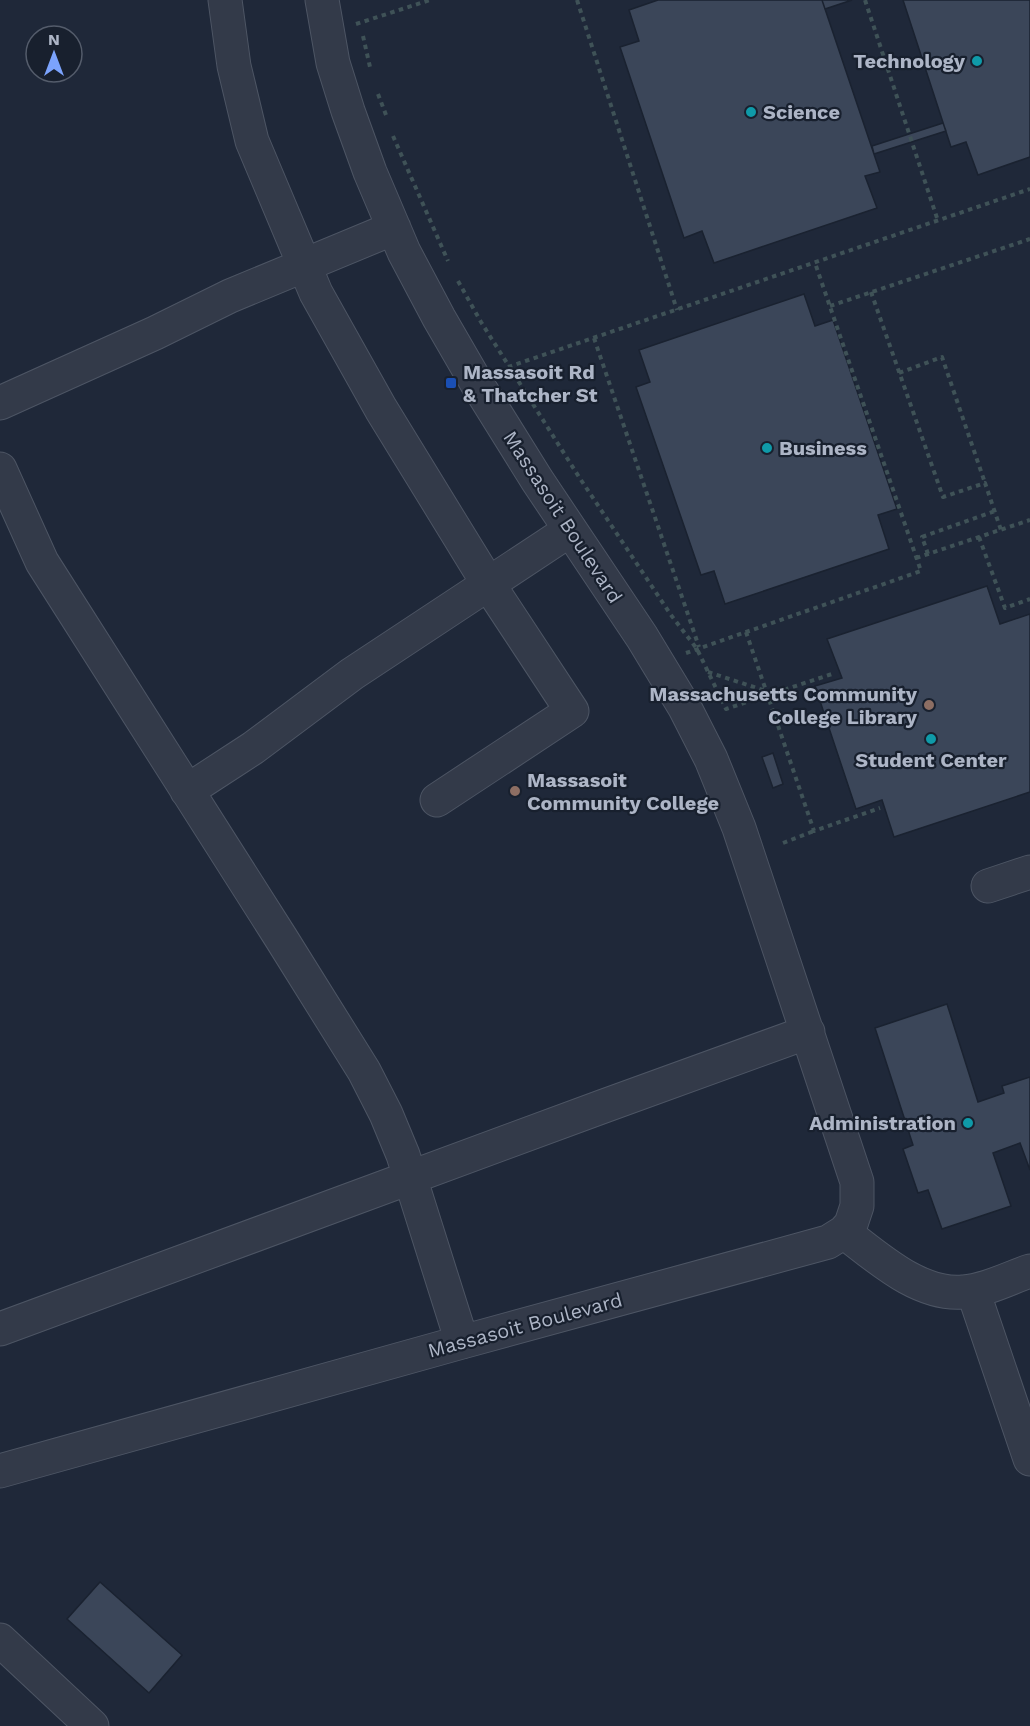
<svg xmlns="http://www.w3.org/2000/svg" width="1030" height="1726" font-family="'Work Sans',sans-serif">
	<rect width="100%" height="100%" fill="#1f2839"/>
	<path fill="#3b4659" stroke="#1a2230" stroke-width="1.5" d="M658,0H822L880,172L865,176L877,208L714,263L702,231L684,238L620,47L639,41L629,10Z
		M822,0H852L825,9Z
		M903,0H1030V157L978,175L966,142L951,147Z
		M943,123L946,131L874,154L872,146Z
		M804,294L815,326L833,320L897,509L878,515L889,549L725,604L714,571L701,575L636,387L650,382L639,350Z
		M987,586L1000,624L1030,614V792L894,837L882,800L856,809L815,686L842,678L827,639Z
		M773,753L783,784L773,788L762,757Z
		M947,1004L978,1102L1004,1093L1002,1086L1030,1077V1170L1020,1143L993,1153L1011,1206L942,1229L928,1190L918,1193L903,1149L913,1145L875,1028Z
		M100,1582L182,1655L149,1693L67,1619Z"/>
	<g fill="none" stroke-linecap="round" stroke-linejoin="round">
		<g stroke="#4d5564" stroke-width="35">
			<path id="minor" d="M225,0L234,66L252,141L316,293L381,409L489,585L572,711L437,800
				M0,403L155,333L230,296L394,228
				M0,469L42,562L281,938L364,1071L386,1114L403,1155L462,1342
				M187,791L253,748L352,674L570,530
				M988,886L1030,872
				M844,1232C877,1257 919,1296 963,1292C985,1291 1009,1278 1030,1271
				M973,1291L1030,1459
				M0,1329L604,1106L808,1032
				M0,1471L462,1342L828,1242L844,1232L851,1224L857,1206V1182L739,828L711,759L685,708L642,637L537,480L476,382L439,318L404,252L370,172L348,111L333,63L322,0
				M0,1640L92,1726"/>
		</g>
		<path stroke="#3f5257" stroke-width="4" stroke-dasharray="4.5 4.5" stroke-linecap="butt" d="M577,0L677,310
			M865,0L938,221
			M356,24L430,0
			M363,36L370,67
			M378,94L386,115
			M393,136L448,261
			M458,281L481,322L579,477L671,615L697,649L726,709L835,673
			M871,292L943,497L985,483L1001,530
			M830,306L1030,239
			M594,338L699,647
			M508,367L1030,189
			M899,373L942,357L985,483
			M979,537L1005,608L1030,599
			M928,554L922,537L995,511
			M916,558L1030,520
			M746,632L814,831L880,808
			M686,653L921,571L815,263
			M708,672L766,691
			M783,843L814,831"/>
		<use href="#minor" stroke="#333a49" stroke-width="33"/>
	</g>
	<g fill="#0f9aa8" stroke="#18202e" stroke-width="2">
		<circle cx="977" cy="61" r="6"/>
		<circle cx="751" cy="112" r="6"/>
		<circle cx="767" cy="448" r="6"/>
		<circle cx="931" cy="739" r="6"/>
		<circle cx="968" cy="1123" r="6"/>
	</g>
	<rect fill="#1a4fb4" stroke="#18202e" stroke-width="2" x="445" y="377" width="12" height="12" rx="3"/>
	<g fill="#8d6e63" stroke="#18202e" stroke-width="2">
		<circle cx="929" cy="705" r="6"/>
		<circle cx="515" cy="791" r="6"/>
	</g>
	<g text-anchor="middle" stroke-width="4.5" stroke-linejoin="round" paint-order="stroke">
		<g font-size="20" font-weight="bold" fill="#adb5c6" stroke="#18202e" text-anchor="start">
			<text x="965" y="68" text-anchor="end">Technology</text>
			<text x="763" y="119">Science</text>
			<text x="463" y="379">Massasoit Rd<tspan x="463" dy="23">&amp; Thatcher St</tspan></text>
			<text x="779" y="455">Business</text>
			<text x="917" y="701" text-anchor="end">Massachusetts Community<tspan x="917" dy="23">College Library</tspan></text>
			<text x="931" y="767" text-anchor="middle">Student Center</text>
			<text x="527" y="787">Massasoit<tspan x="527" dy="23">Community College</tspan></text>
			<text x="956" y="1130" text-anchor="end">Administration</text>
		</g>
		<g font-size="20" fill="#adb5c6" stroke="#18202e">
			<text transform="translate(563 517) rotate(57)" y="7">Massasoit Boulevard</text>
			<text transform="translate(525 1325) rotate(-15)" y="7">Massasoit Boulevard</text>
		</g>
	</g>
	<g transform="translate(54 54)"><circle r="28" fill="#18202e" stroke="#545c6b" stroke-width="1.5"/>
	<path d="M0-4.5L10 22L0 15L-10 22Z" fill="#7ba3fd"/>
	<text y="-9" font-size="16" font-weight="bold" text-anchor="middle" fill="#adb5c6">N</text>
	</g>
</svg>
